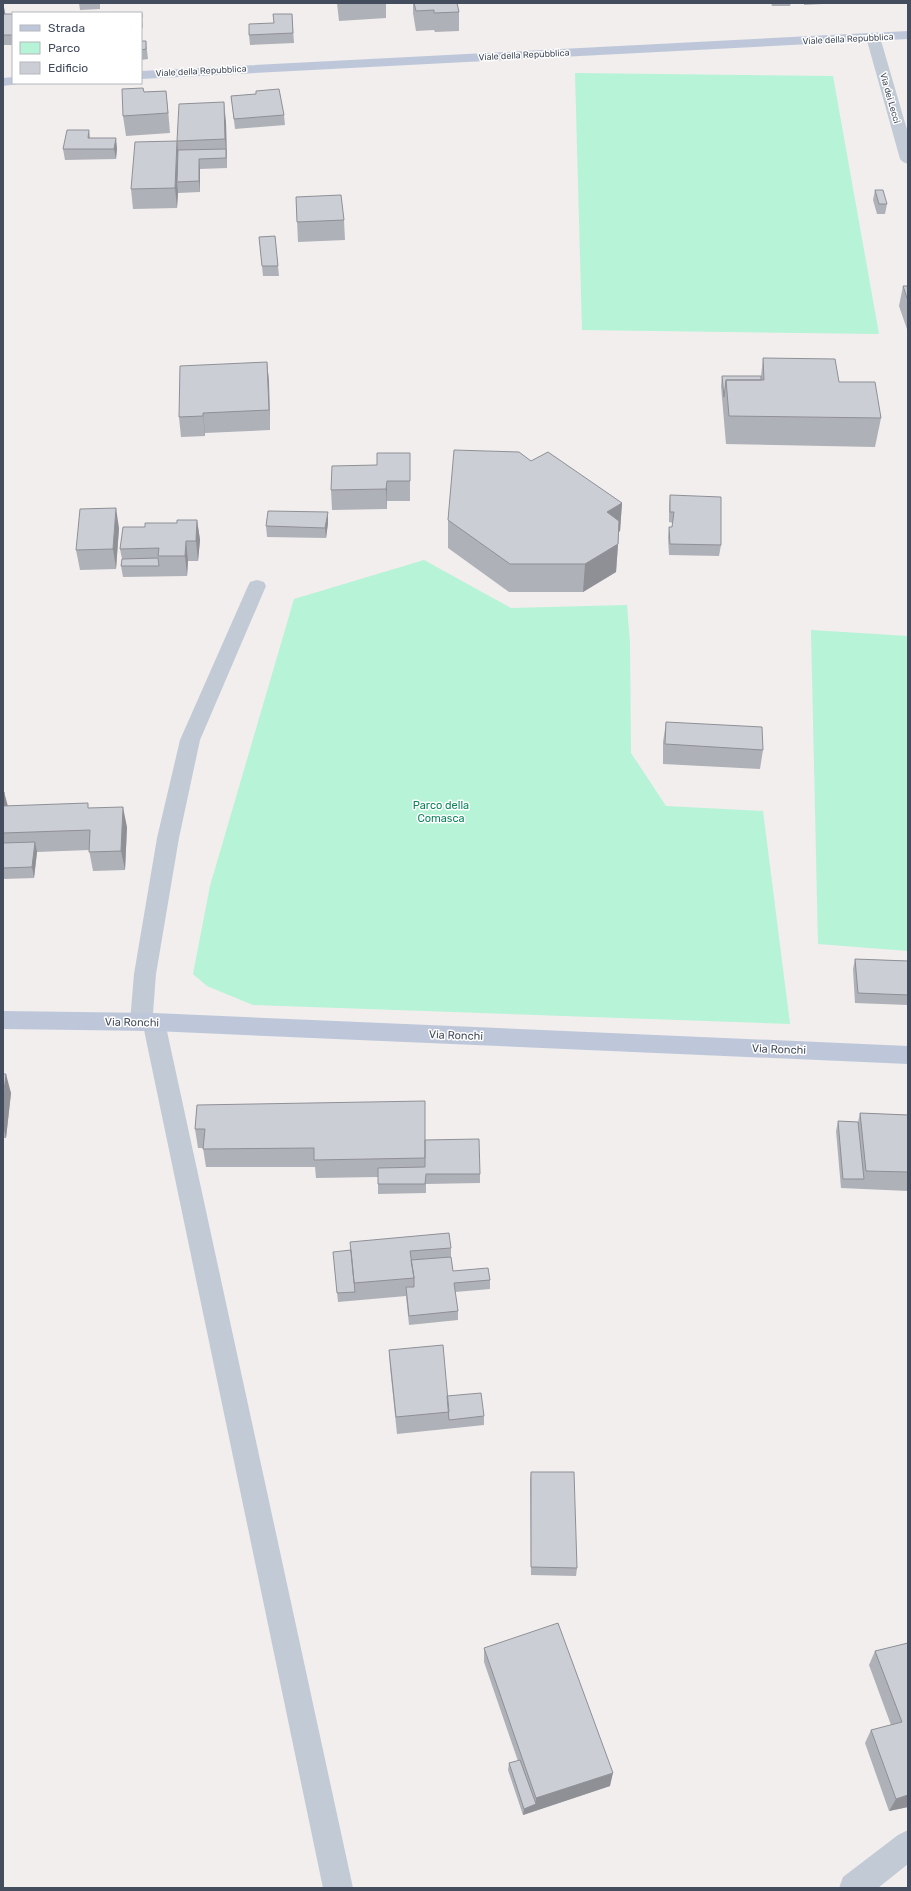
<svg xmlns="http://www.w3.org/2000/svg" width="911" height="1891" font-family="Rubik,sans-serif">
	<rect width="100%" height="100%" fill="#f1eeed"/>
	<path fill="#b6f3d7" d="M575,73L833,76L879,334L582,330Z
		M424,560L511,608L627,605L630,643L631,753L666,806L763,811L790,1024L253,1005L207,986L193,974L210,886L294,599Z
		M811,630L908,636V951L818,944Z"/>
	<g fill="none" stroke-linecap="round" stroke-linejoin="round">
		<path fill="#c2cad6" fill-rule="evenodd" d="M873,33L878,34L880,37L908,133V164L903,162L900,159L866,37L868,34Z
			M257,580L264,582L266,586L200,740L179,838L156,974L153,1013L162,1016L165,1022L353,1888H323L144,1030L141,1031L133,1028L130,1022L134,974L157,838L180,740L248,586L250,582Z
			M908,1830V1864L878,1888H839L843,1877L898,1835Z"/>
		<path fill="#bec7d9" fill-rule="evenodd" d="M908,31V39L141,79V71Z
			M13,77V83H19L18,84L3,86V78Z
			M3,1011L154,1013L908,1046V1064L154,1031L3,1029Z"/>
	</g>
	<path fill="#afb1b8" d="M79,3H100V9L80,10Z
		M337,3H386V18L339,21Z
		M413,3H457L459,12V31L435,32L434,30L416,31L413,13Z
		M771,3H791L790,6H772Z
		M804,3H823V4L804,5Z
		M3,7L5,14H13V45H3Z
		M141,13H142L143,28H141Z
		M292,14L294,43L250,45L249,35Z
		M141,41H146L148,59L141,60Z
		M143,88L144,92L166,91L170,133L126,136L123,116Z
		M256,94L284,115L285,125L235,129L231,96Z
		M226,122L227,168L200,169V192L178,193L177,208L133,209L131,189L177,141Z
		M90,138L117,148L116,159L65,160L63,149Z
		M875,190L887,204L885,214H877L873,200Z
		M296,197L344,220L345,240L298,242Z
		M275,236L279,276H263L259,237Z
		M903,286H908V332L899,306Z
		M763,358L839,382L881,418L875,447L726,444L721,386L722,376H761Z
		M267,362L269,382L270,430L205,433V436L181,437L179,417Z
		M410,453V501H387V509L332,510L331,490L377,465Z
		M531,461L622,503L620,531L619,532L616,572L583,592H509L448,548V520Z
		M670,495L721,545L719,556L669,555L668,537L669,527H672L673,523L669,522V506Z
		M197,520L200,540L198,561H188L187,576L123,577L121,566L122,559L120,549L145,527Z
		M328,523L326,538L267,537L266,526Z
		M119,528L116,569L80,570L76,550Z
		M666,722L763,750L760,769L663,764V742Z
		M3,792H4L8,806L89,808L127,827L125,870L93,871L89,850L37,852L34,878L3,879Z
		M855,959L908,961V1005L855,1003L853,969Z
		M3,1074L11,1093L6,1138H3Z
		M197,1105L425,1140L480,1174V1183L426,1184V1193L378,1194V1177L316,1178L315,1167H206L203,1148H198L195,1129Z
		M860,1113L908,1115V1191L841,1188L836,1131L838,1121L858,1122Z
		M451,1248V1257L453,1271L490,1280V1289L455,1292L458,1311V1320L409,1325L406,1296L338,1302L333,1252Z
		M389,1350L447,1396L484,1416V1425L397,1434L390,1367Z
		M531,1472L577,1568L576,1576L531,1575L530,1480Z
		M908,1643V1807L889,1811L865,1743L871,1730L891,1725L869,1665L875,1651Z
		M484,1648L610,1786L523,1815L508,1770L509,1763L518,1761L484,1662Z"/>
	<path fill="#8f9096" d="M4,7L6,17L3,23V10Z
		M166,91L168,110L170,133L168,113Z
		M224,102L226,122L227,168L225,139Z
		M89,130L90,140L88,138Z
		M116,138L117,148L116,159L114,149Z
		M177,141L179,161L177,182L178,193L177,208L175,188Z
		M199,159L200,169V192L199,181Z
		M267,362L269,382L270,430L269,410Z
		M203,413L205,433V436L203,416Z
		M387,481V509L386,489Z
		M622,503L620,531L605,540L607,512Z
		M116,508L119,528L116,569L113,549Z
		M328,512V523L326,538L325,528Z
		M197,520L200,540L198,561L196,541Z
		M186,541L188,561L187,576L185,556Z
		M618,544L616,572L583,592L585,564Z
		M4,792L9,812L3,807Z
		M123,807L127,827L125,870L121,851Z
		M35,842L37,852L34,878L32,867Z
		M6,1074L11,1093L6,1138L3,1126V1100Z
		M613,1773L610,1786L535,1811L536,1798Z
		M908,1795V1807L889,1811L896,1799Z
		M536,1804L535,1811L523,1815L524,1809Z"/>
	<path fill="#ccced6" stroke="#8f9096" d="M414,3H457L459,12L434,13V10L416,11Z
		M135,13H142V18H141V13Z
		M3,14H13V35H3Z
		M273,14H292L293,33L249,35V24L274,23Z
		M141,41H146V49L141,50Z
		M143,88L144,92L166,91L168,113L123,116L122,89Z
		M279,89L284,115L234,119L231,96L256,94V91Z
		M224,102L225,139L177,141L179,104Z
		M67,130H89L88,138H116L114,149H63Z
		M177,141L175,188L131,189L135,142Z
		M226,149V158L199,159V181L177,182L178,150Z
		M875,190H883L887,204H879Z
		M341,195L344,220L297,222L296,197Z
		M275,236L278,266H262L259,237Z
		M903,286H908V301Z
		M763,358L835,359L839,382H875L881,418L729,416L726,380H764Z
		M267,362L269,410L203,413V416L179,417L180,366Z
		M722,376H761V380H726L724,397Z
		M454,450L519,452L531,461L548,452L622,503L607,512L619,521L618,544L585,564H510L448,520Z
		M377,453H410V481H387L386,489L331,490L332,466L377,465Z
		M670,495L721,497V545L670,544L669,527H672L674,512H670Z
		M116,508L113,549L76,550L80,509Z
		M268,511L328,512L325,528L266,526Z
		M177,520H197L196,541H186L185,556H158L159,548L120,549L123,527H145V523H177Z
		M158,558L159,566H121L122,559Z
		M666,722L762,727L763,750L665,744Z
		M3,792H4L3,806Z
		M88,803V808L123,807L121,851L89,852L90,830L3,833V806Z
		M35,842L32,867L3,868V843Z
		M855,959L908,961V995L858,993Z
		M3,1074H6L3,1100Z
		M425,1101V1158L314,1160V1148L203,1149L205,1129H195L197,1105Z
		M860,1113L908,1115V1172L866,1171Z
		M838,1121L858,1122L864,1179H843Z
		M479,1139L480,1174H426L425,1184H378V1168L425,1167V1140Z
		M449,1233L451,1248L410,1251L414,1278L354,1283L350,1242Z
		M351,1250L355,1292L337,1293L333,1252Z
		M451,1257L453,1271L488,1268L490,1280L454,1283L458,1311L409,1316L406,1287H414V1278L411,1260Z
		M443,1345L449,1412L396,1417L389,1350Z
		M481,1393L484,1416L449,1420L447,1396Z
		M531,1472H574L577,1568L531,1567Z
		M558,1623L613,1773L536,1798L484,1648Z
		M908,1643V1795L896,1799L871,1730L902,1722L875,1651Z
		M520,1760L536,1804L524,1809L509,1763Z"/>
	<g text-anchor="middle" stroke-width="3" stroke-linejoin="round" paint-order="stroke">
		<g font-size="9" fill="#444d5d" stroke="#fff">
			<text transform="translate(848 39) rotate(-3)" y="3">Viale della Repubblica</text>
			<text transform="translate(524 55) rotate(-3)" y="3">Viale della Repubblica</text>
			<text transform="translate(201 71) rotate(-3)" y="3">Viale della Repubblica</text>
			<text transform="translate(890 98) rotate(74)" y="3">Via dei Lecci</text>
		</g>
		<g font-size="11" fill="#0d855b" stroke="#fff">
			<text x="441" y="809">Parco della<tspan x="441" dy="13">Comasca</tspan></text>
		</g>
		<g font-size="11" fill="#444d5d" stroke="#fff">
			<text transform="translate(132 1022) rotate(1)" y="4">Via Ronchi</text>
			<text transform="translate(456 1035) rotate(2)" y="4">Via Ronchi</text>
			<text transform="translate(779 1049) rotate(2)" y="4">Via Ronchi</text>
		</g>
	</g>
	<rect width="911" height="1891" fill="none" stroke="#444d5d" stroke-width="8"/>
	<rect x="12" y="12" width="130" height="72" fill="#ffffff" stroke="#b4b8be"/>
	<rect x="20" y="25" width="20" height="6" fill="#bec7d9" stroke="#b4b8be"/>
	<text x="48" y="32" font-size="12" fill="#444d5d">Strada</text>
	<rect x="20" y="42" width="20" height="12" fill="#b6f3d7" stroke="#b4b8be"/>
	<text x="48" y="52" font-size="12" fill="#444d5d">Parco</text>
	<rect x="20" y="62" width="20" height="12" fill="#ccced6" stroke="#b4b8be"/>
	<text x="48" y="72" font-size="12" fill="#444d5d">Edificio</text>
</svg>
